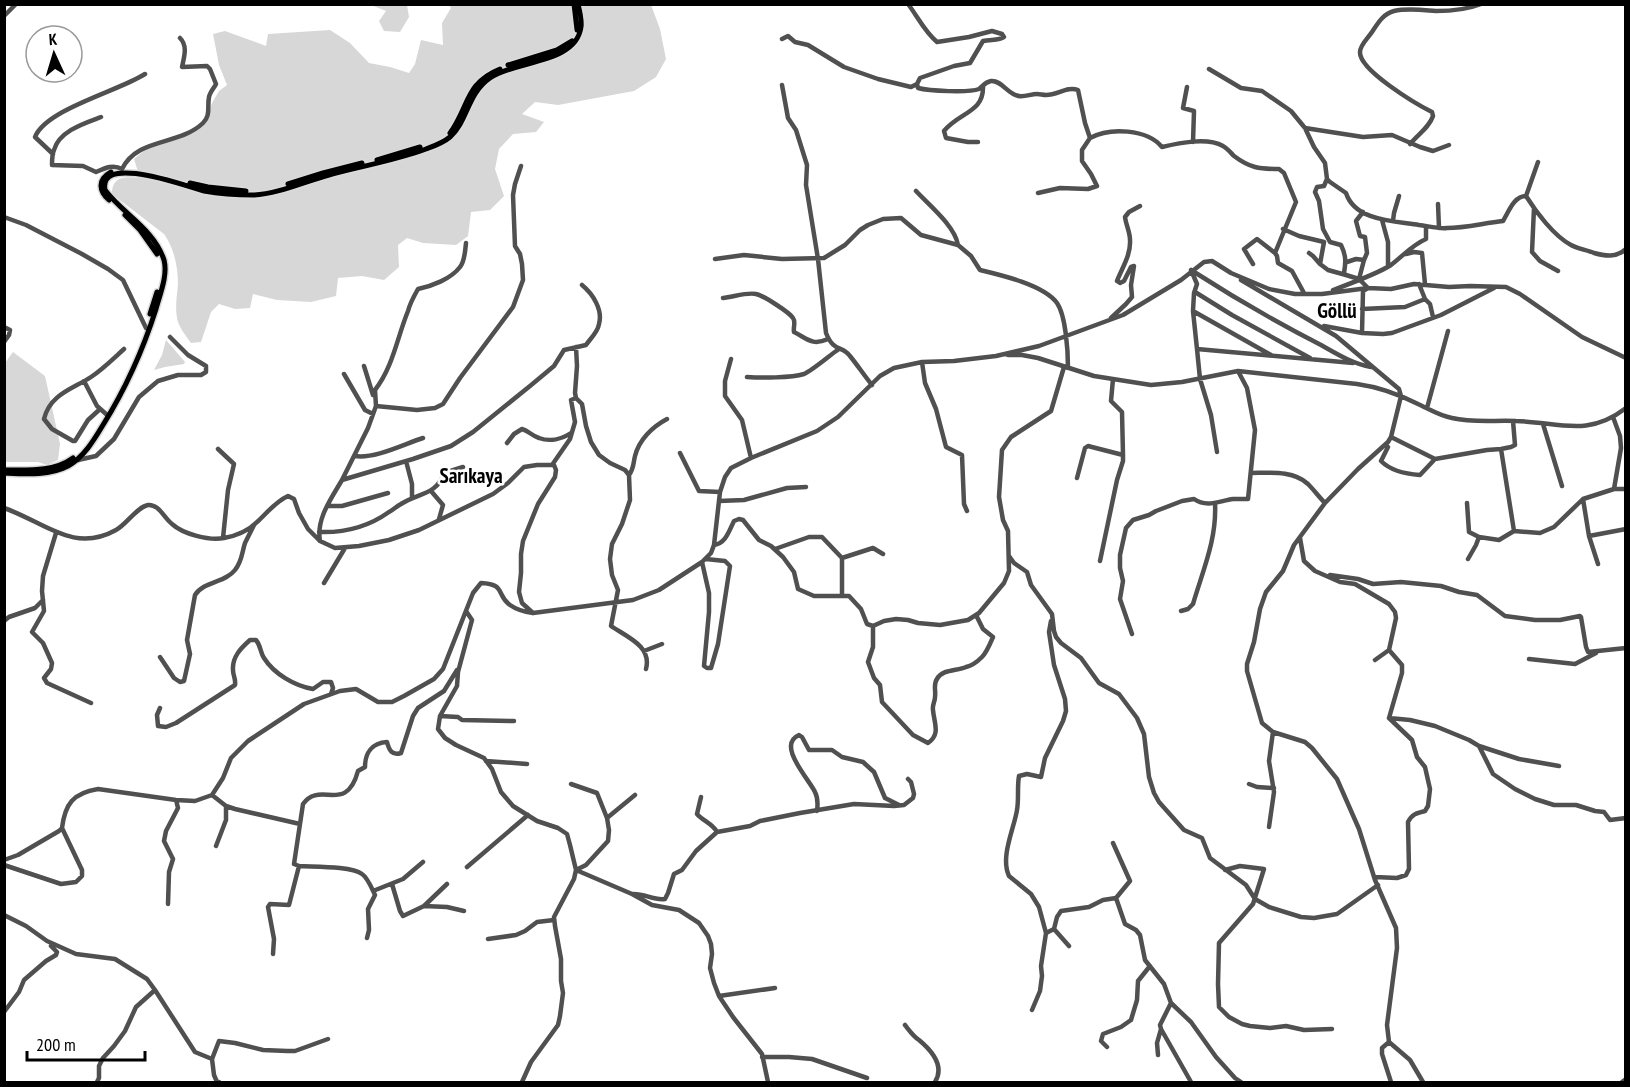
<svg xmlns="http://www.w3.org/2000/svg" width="1630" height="1087" font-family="'PT Sans Narrow',sans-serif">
	<rect width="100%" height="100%" fill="#fff"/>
	<path fill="#d7d7d7" d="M371,5H407L409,17L400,32L384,31L379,21L386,11Z
		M449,5H651L660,29L666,59L656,77L634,91L558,105L535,102L522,114L544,122L536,132L513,134L499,149L495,169L504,196L490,210L471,212L468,236L456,245L423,243L407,238L398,245L399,267L384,280L362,276L338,278L336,296L311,302L277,300L253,294L250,308L235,309L219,304L211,312L201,342L191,343C186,336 178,326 177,318C175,306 177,296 178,284C178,267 174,248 164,234L112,194C112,176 125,176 140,178L134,159L150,146L182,138L206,122L212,103L219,91L227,85L219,65L213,34L225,31L266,46L268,34L330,30L350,43L369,63L390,67L409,73L415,64L421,40L443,45L442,23L451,8Z
		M166,340L185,362L184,364L165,367L154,370L162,355Z
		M13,352L45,376L60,444L58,460L49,464H44L38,462H5V363Z"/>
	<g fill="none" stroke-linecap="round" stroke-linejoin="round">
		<g stroke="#dbdbdb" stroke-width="8">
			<path id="major" d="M574,4L577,30
				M508,65L557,50L572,41
				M450,133C469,107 465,83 500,69
				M377,160L420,147
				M190,183L208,187L246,191
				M288,184L323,173L362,163
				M109,200C99,191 97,180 111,172
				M125,215L140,230L157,254
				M150,314L157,292
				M6,470C28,470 54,472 73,458
				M4,473C25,474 49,476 68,466C84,457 94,440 103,425C126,388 143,350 156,309C160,294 168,275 164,260C154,229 123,214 105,190C98,153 188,187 204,191C220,194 238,195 254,195C278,194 306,181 329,175C361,166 394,161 426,149C434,146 443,143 450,137C468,121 467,94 490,78C516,60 576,64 581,27C582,20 580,12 578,4"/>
		</g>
		<path stroke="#505050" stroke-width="4.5" d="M4,16L16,4
			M782,39L788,36L795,42L808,45L844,67L878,79L911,87L917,84L920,78L954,66L970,63L983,41C990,39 999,41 1004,37L1002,34L992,31L969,37L937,42C924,31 918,17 908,4
			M1209,69L1241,88L1262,91L1291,111L1305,128L1314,147L1325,163L1327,179L1330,182L1346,193C1355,221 1394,221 1419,225C1428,226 1438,229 1447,228C1465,228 1484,223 1503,221C1509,211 1514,196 1526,196L1538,162
			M917,84L918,88C929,91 969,93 979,89C983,86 985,82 991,81C1002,80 1008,95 1019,96C1025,97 1031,94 1037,94C1040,94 1043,95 1046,95C1058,95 1067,86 1078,90L1085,123L1090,138C1110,127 1147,129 1162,147C1179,143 1207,137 1223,146C1227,148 1231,153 1234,156C1250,168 1259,169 1279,169L1284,173L1296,202L1275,253L1277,256L1278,263L1292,271L1304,293
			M782,85L788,118L796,130L807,165L806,185L818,259L826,333C834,353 842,345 850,356C858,366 864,375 872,385
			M1187,87L1183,108L1194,111L1193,142
			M101,117C85,123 59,131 54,150C52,154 52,160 52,165L83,166L96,172C105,168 113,164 122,169C138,137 179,146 203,123C211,115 207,107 209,97C210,92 214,88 216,84L210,69L207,66L182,67C184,57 188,46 180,38
			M1305,128L1363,137L1392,135L1420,147L1433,151L1449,145
			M978,142H968L946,138L944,131C959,112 984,113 983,86
			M1410,144C1418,134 1429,128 1433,116L1432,112C1416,104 1359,70 1360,52C1360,45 1368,38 1372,32C1378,23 1383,14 1394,11C1408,8 1422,10 1436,11C1452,11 1466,10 1481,4
			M53,154L35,137C46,109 119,91 145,74
			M1327,179L1324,186L1317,187L1315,192L1319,201L1323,229L1330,242L1341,245C1346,255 1346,262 1344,273L1346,275L1359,279L1368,288L1363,291L1362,333
			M916,191C929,205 955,226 958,245
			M1038,193L1060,188L1088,189L1097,186L1091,174L1082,161V150L1090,138
			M1526,196C1536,212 1554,236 1571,245C1578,249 1587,250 1594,253C1605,256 1616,258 1626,249
			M1438,204L1439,228
			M1534,208L1532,252L1540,261L1558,271
			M4,217L26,225L82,254L108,269L123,280L146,328
			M1382,220L1388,242V266
			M1393,221L1394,213L1399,196
			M1283,229L1299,236L1324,242
			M1324,242L1320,264L1328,270L1346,275
			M1309,253L1313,256L1320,264
			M1406,254L1414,252L1422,253L1425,284
			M715,259L744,255L782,259L824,258L845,245L860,230L868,225L883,219L901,218L921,235L958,245L971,256L980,270C1001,275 1044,285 1057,303C1066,316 1068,352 1068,368
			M1347,262L1356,259L1364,260L1367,253L1365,237L1360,236L1356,221L1363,212
			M1253,264L1244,249L1257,239L1275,253
			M1191,270C1233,297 1276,322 1321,345C1337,354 1353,364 1371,367
			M1191,270L1197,284L1194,293L1193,311
			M1359,279L1364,260
			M1241,280L1336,336L1399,389L1401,396L1391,437L1388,442L1358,469L1325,503L1294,545L1283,571L1266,592L1260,609L1254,642L1247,664V671L1262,723L1273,732L1305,742L1312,748L1337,779L1359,829L1375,880L1396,928L1397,948L1387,1025L1389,1042L1410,1060L1423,1082
			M1419,284L1425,299L1430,304L1433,317
			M1333,290C1349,284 1377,274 1391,265C1403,256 1412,245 1426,239V227
			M1195,292L1232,315L1310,358
			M723,298C733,297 747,292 756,294C764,296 789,312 793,318C796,322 793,327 794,332C808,339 812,346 828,339
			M1362,309L1405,307L1425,299
			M1111,318L1126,304L1132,297L1131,285L1134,266L1131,267L1124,281L1120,283L1117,281C1122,268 1131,255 1130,240C1130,232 1126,225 1125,217L1129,212L1140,206
			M1324,326L1362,333L1383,334L1392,333L1441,315L1494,288
			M4,327L10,330L9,335L4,342
			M576,347L577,366L575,393L576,398
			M1197,349L1193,311L1271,355
			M1008,355H1022L1038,358L1094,376L1151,385L1182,382L1238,371L1357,384C1379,387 1398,394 1418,404C1429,409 1440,416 1452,418C1473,423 1495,420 1516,421C1559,422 1587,438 1626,408
			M731,359L725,381V396L742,420L751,458
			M922,362L925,383L936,409L946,447L962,455L964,504L967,511
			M364,366L373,395
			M344,374L365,410L373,414
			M747,377C761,378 791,378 804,374C813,370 830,355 839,349
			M84,381L97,406L106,414
			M376,406L375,390C393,367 397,338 408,311C410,303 414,296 418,289C432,286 451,279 460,267C465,261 465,251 466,243
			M1427,408L1448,331
			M99,410L88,420L75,441H73L52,429L44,419C50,394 73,389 91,377C103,369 114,358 124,349
			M1613,417L1620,436L1621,448L1614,489
			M1543,424L1562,486
			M1391,437L1435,459L1487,450L1501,449L1511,447L1515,445L1513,421
			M507,443L514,434L522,429C529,431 532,436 539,438C550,442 562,439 571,433
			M1386,445L1388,447L1381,461C1391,471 1405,474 1420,475L1435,459
			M218,449L234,464L228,490L223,538
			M1217,452L1211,415L1200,379L1197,349L1353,363
			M680,453L699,491L720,492
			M355,456C375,459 404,444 423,438
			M78,460L96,456L114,439L139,397L158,381L178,375H201L206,372V366L188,355L170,337
			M406,461L412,484V498
			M552,465L570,439L575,422L571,400L576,398L582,404L586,426L591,442L599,455L610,463L625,470L629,475L630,500L622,524L612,544L610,559L612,575L618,590L611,626C627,637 652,646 646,669
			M1251,473C1269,473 1293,470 1308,484C1314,490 1319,497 1325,503
			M629,475C634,468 633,464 635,456C639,440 652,427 667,419
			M1077,478L1085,448L1088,446L1123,455L1122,412L1111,401L1113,379
			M342,480L368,428L376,406L417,410L435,408L443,404L460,378L513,307L523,280L522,264L520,254L515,246L513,195L515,184L521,166
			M431,491L443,505L439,519
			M1583,499L1589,536L1598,564
			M719,501L744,500L787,488L806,487
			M1467,503L1469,532L1479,537
			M328,506H342L388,493
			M4,508C43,521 73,554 116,530C126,525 137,507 148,505C159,504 164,518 172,524C183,534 209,541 224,538C235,536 248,531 257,522C267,513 275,502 288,496L294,499L299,513L308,529L320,541L335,548L359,546L389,540L419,530L493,494L508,483L524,467L537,465H554L556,470L555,477L538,504L523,541L521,554V573L519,592L522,603L533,613
			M1514,531L1540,533L1554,527L1583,499L1614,489H1626
			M319,532C345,533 368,527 389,512C393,510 397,506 401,504C418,493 437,495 444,473L463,467
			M56,533L43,576L42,591L44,611L32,632L43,643L52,663L51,669L44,678L47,683L91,703
			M1589,536L1626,529
			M1300,538L1304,561L1315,571L1340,582L1355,584L1389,604L1395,612L1396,618L1389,650L1402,665V673L1389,718L1410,720L1435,726L1469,740L1479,746L1493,774L1515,789L1535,799L1554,805H1576L1595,811L1604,812L1610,820L1626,818
			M320,541C316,519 331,499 342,480L413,459L451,446L473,432L530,386L554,366L564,350L586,345C590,339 598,332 599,324C603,310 593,294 582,285
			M714,545C726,543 729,531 734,521L739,519L743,520L759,540L771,546L783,557L794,572L798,589L814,596H849L861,609L867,624L873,626L884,621L896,619L908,620L918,623L940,625L968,620L979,613L1004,583L1009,571L1008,531L1003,520L999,497L1002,450L1011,437L1051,411L1064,367
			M775,549L809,537H822L842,558V596
			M1009,556L1014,563L1027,572L1031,585L1052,614L1054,631L1056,637L1061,643L1081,658L1099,683L1119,694L1137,718L1144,734L1149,777L1154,793L1159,802L1184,830L1202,838L1210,858L1246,885L1255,899L1269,907L1301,917L1314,918L1337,914L1378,885
			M842,558L873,548L883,554
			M1468,559L1476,545L1479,537L1499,540L1514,531L1501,449
			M1100,561L1117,480L1123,461V455
			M702,562L709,593V612L704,666L707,668H711L718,644L730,566L725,561L706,559
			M1330,575L1358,579L1373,584L1401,582L1441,586L1459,592L1477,595L1505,616L1535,620H1560L1580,616L1581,617L1586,647L1588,652L1626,648
			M324,583L345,548
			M466,611L472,620L458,672L457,686L440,716L438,729L445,738L456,745L484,758L492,769L501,792L513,806L537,821L558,828L567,834L570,845L576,870L574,879L554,917L555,926L561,959V981L563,993L560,1016L558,1025L531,1062L522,1082
			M1181,611L1188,609L1193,604C1203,570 1217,539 1215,503
			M4,621L9,617L35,608L43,600
			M873,626V647L868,662L874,678L880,685L882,702L913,735L928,743C941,734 934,723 933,710C932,705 935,702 935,697C936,690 933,684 937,679C942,669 957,671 966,667C971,666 978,661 982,657C987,652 990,644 993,637L983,629L976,615
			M1132,634L1120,599L1123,581L1120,568V555L1126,528L1133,520L1149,515L1156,511L1182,501L1194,499C1207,508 1219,501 1233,499C1238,499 1243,499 1248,499L1255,430L1247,388L1238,371
			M644,651L662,644
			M160,657L174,678L180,682L184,681L190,654L187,640L195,595C204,581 225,583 235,570C242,562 242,552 245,543C248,537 251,531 254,525
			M1529,659L1575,664L1596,653
			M1375,660L1389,650
			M160,708L157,715L158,726L166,727L176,723L235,685C236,679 233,676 233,670C232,657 241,648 250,640H256C261,646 260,652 264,658C274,674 295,686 313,689L323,682H331L333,688L331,694
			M440,716L458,717L462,720L514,721
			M1479,746L1519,759L1559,766
			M486,761L527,764
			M571,784L597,793L607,818L609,830L608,841L586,865L576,870
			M1249,784L1257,787L1274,788
			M212,795L226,806L235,809L300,824
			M701,797L697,814C703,821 713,824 717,832
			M817,811C818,804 818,798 815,792C809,779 776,745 799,735L802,737L809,750H832L842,757L863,762L874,772L885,798L899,805
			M607,818L635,795
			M1269,827L1274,792L1269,761L1273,732
			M216,846L226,820V806
			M4,860L18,855L59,831L62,828C65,804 73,793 98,789L176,800L195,801L212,795L223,778L231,758L248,741L304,704L340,691L356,689L378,702H392L404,696L434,679L443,669L473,593L481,583C506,584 496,595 510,605C517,610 525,612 533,613L633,600L659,590L702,562L711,553L714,545L720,492L725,477L731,468L751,458L817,431L838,417L880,376L894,368L922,362L954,361L996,356L1039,346L1123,315L1181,280L1204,262L1212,261L1231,273L1269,289L1295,294H1322L1368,288L1391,289L1414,284L1449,287L1470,286L1506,287L1520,294L1582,337L1626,358
			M4,865L61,884L76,882L82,876V870L62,828
			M467,867L528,815
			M576,870L632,894L652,905L679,910L699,923L708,936L711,944L712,954L710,968L714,983L719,996L733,1017L762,1054L768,1082
			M1225,870L1240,866L1264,869L1253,904L1219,943L1218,984L1219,1007L1229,1017L1242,1024L1250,1026L1270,1028L1286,1026L1304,1030L1332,1029
			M1375,877L1397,878L1406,875L1409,869L1408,822C1412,814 1417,813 1425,811L1428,806L1430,789L1425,767L1417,757L1412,740L1389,718
			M392,884L400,911L403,916L424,906L447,884
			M373,891L403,879L423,862
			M632,894C644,893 654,901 665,899L668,893L674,874L682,870L696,851L717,832L750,826L760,821L800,813L854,804L894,806L904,805L913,798L914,794L911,782L908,779
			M1116,898L1125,924L1136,930L1140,935L1145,960L1164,984L1171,1003L1191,1022L1216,1057L1235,1078L1241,1082
			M168,904L169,872L173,859L164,841L166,831L178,808L176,800
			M424,906L447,907L464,911
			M4,915L26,926L47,941L76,954L115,959L147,979L155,990L136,1007L125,1031L114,1046L103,1058L99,1066V1078L97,1082
			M1054,929L1069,946
			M1046,933L1054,929L1057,917L1061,911L1089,907L1103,900L1116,898L1130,881L1113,843
			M367,938L369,930L368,909L375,895C372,889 368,878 362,874C351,866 314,867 299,866L294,864L303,804C320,780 346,815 358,771L365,767C365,753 372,743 387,742C389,750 392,756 401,753L413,716L418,708L444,691L457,670
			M488,939L516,935L525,931L537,922L554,920
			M273,954L274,939L268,907L270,904L289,905L299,866
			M155,990L195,1052L212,1059L219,1041L235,1043L263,1050L287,1051H295L328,1039
			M719,996L775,988
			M1171,1003L1160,1025L1161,1029L1191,1082
			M1032,1010L1040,991L1042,976L1041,966L1046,933L1039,907L1031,894L1009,876C1000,857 1014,829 1017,810C1019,799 1017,787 1019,776L1027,774L1041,777L1045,758L1063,721L1066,711L1065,699L1054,665L1049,632L1051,621
			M4,1012L19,992L24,980L46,961L56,955L57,952L51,946
			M905,1025C909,1030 913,1036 919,1040C931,1050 945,1066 935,1082
			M1389,1042L1382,1048V1054L1391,1082
			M1107,1047L1101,1041L1103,1034L1121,1027L1131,1020L1137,1000L1138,981L1150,966
			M1158,1055L1157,1043L1161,1029
			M762,1057H789L812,1059L867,1078
			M212,1059L214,1075L217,1082H219
			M1622,1082L1626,1079"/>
		<use href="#major" stroke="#000" stroke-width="5"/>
	</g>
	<g text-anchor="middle" stroke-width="5" stroke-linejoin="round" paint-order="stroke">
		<g font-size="21" font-weight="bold" fill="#000" stroke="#fff">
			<text x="1337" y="318">Göllü</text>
			<text x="471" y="483">Sarıkaya</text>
		</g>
	</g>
	<rect width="1630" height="1087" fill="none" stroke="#000000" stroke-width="12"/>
	<g transform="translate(54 54) rotate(356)"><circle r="28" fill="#ffffff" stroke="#999999" stroke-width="1.5"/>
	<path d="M0-4.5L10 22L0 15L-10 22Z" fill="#000000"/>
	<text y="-9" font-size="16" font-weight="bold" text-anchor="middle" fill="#000000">K</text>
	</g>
	<path d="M27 1051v9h118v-9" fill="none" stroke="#000000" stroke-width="3"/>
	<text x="36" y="1051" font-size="18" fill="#000000" stroke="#ffffff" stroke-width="4.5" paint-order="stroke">200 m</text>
</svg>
